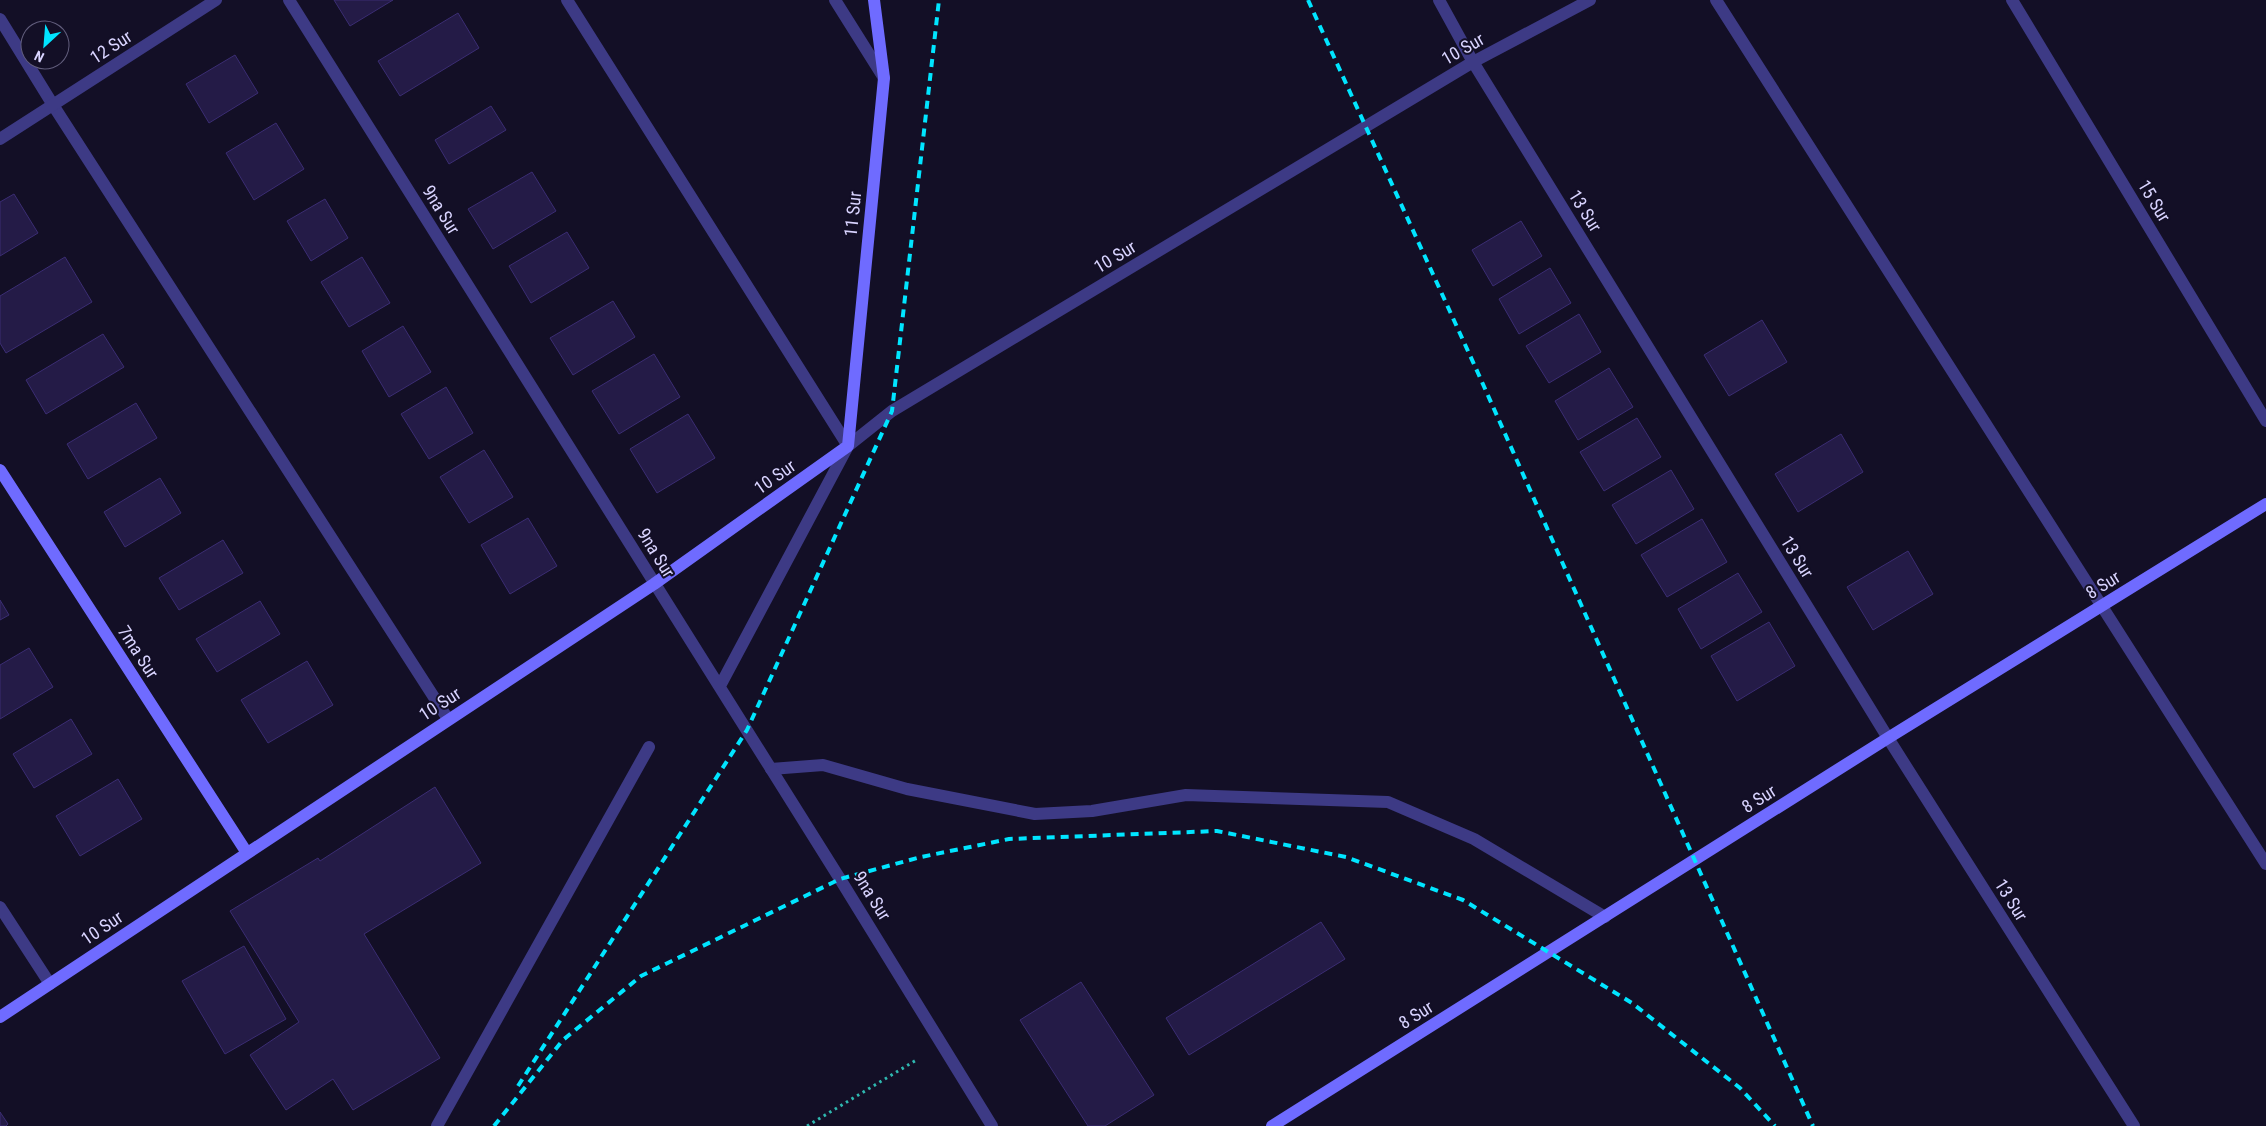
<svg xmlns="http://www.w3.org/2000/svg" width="2266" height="1126" font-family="'Roboto Condensed',sans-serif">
	<rect width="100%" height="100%" fill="#130f26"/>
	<path fill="#241b47" stroke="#3b2d73" d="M334,0H393L350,26Z
		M458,13L479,48L400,96L378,61Z
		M235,55L258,93L209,123L186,84Z
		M491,106L506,130L449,164L435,140Z
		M276,123L304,169L254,200L226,153Z
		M532,172L556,211L493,249L468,209Z
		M14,194L38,233L0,256V202Z
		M325,199L348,238L311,261L287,221Z
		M1521,221L1542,256L1493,286L1472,250Z
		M567,232L589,268L531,303L509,266Z
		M65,257L92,302L6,353L0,343V296Z
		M362,257L390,303L349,327L321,282Z
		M1550,268L1571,303L1519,334L1499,299Z
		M613,301L635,337L573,375L550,338Z
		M1579,314L1601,352L1549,383L1526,346Z
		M1762,320L1787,362L1729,396L1704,355Z
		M403,326L431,372L389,397L362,351Z
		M103,334L124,367L46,414L26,380Z
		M654,354L680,397L619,434L592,391Z
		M1609,368L1633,407L1578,440L1555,401Z
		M446,387L473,433L429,459L401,414Z
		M136,403L157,438L88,479L67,444Z
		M688,414L715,458L657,493L630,449Z
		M1637,418L1661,457L1604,491L1580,452Z
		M1841,434L1863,472L1798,512L1775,474Z
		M484,450L513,497L469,523L440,477Z
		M1671,470L1694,509L1636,544L1612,505Z
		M160,478L181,513L125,547L104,512Z
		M528,518L557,566L510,594L481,545Z
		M1702,519L1727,562L1667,597L1641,555Z
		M223,540L243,573L179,610L159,578Z
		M1908,551L1933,594L1873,630L1847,587Z
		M1738,573L1762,612L1701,649L1678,609Z
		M0,600L9,615L0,620Z
		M260,601L280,634L217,672L196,639Z
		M1769,622L1795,666L1737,701L1711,656Z
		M29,648L53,687L0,719V665Z
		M307,661L333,705L268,743L241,700Z
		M71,719L92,754L34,788L13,754Z
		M118,779L142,819L80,856L56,816Z
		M435,787L481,863L364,934L440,1058L353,1110L333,1079L286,1110L250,1055L299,1022L230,911L318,858L320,861Z
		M1321,922L1345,959L1189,1055L1166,1018Z
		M244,946L286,1019L225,1054L182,981Z
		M1081,982L1154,1095L1105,1126H1088L1020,1020Z
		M0,1112L8,1124L6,1126H0Z"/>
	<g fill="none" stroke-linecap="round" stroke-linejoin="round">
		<path stroke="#2fb8b0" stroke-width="3" stroke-dasharray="2.5 4" stroke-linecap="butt" d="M807,1126L918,1059"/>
		<path stroke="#3d3a85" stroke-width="12" d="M567,0L848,446
			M1716,0L2266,864
			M0,19L53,105L448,719
			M771,769L823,765L907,789L1035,814L1092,811L1186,795L1388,802L1474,839L1605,917
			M0,907L50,984
			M437,1126L649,747"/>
		<path stroke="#3d3a85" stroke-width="12" d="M289,0L840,879L992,1126
			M835,0L884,78
			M1439,0L1473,62L1888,738L2134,1126
			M2012,0L2266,421
			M0,139L216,0
			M720,686L848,446L892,411L1473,62L1590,0"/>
		<path stroke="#6f6bff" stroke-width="12" d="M0,470L247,853
			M0,1017L654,584L848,446L884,78L874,0
			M1272,1126L1888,738L2266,504"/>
		<path stroke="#00e5ff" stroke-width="4" stroke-dasharray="8 6" stroke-linecap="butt" d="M1308,0L1478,373L1813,1126
			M518,1086L747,730L892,411L939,0
			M494,1126L563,1040L641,976L840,879L921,857L1009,839L1217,831L1346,857L1463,900L1632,1003L1740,1088L1775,1126"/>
	</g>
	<g text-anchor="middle" stroke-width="4" stroke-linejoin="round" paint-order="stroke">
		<g font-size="18" fill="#d9d4ff" stroke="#130f26">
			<text transform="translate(111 47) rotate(-33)" y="6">12 Sur</text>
			<text transform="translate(1463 49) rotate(-30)" y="6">10 Sur</text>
			<text transform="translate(2154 201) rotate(59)" y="6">15 Sur</text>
			<text transform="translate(441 210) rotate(58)" y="6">9na Sur</text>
			<text transform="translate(1585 211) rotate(58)" y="6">13 Sur</text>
			<text transform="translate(853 214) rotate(-84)" y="6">11 Sur</text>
			<text transform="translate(1115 257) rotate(-31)" y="6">10 Sur</text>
			<text transform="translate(775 477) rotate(-35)" y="6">10 Sur</text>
			<text transform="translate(656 553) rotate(58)" y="6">9na Sur</text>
			<text transform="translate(1797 557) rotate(58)" y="6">13 Sur</text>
			<text transform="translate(2103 585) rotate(-32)" y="6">8 Sur</text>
			<text transform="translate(138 652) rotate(57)" y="6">7ma Sur</text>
			<text transform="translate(440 704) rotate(-33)" y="6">10 Sur</text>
			<text transform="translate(1759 799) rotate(-32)" y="6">8 Sur</text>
			<text transform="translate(872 896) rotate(58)" y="6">9na Sur</text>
			<text transform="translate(2011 900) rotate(58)" y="6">13 Sur</text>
			<text transform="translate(102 928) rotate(-34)" y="6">10 Sur</text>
			<text transform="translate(1416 1015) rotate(-32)" y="6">8 Sur</text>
		</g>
	</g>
	<g transform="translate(45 45) rotate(206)"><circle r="24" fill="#130f26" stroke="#625e7d"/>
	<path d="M0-4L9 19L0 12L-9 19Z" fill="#00e5ff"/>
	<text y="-8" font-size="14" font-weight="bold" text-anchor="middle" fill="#d9d4ff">N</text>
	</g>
</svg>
